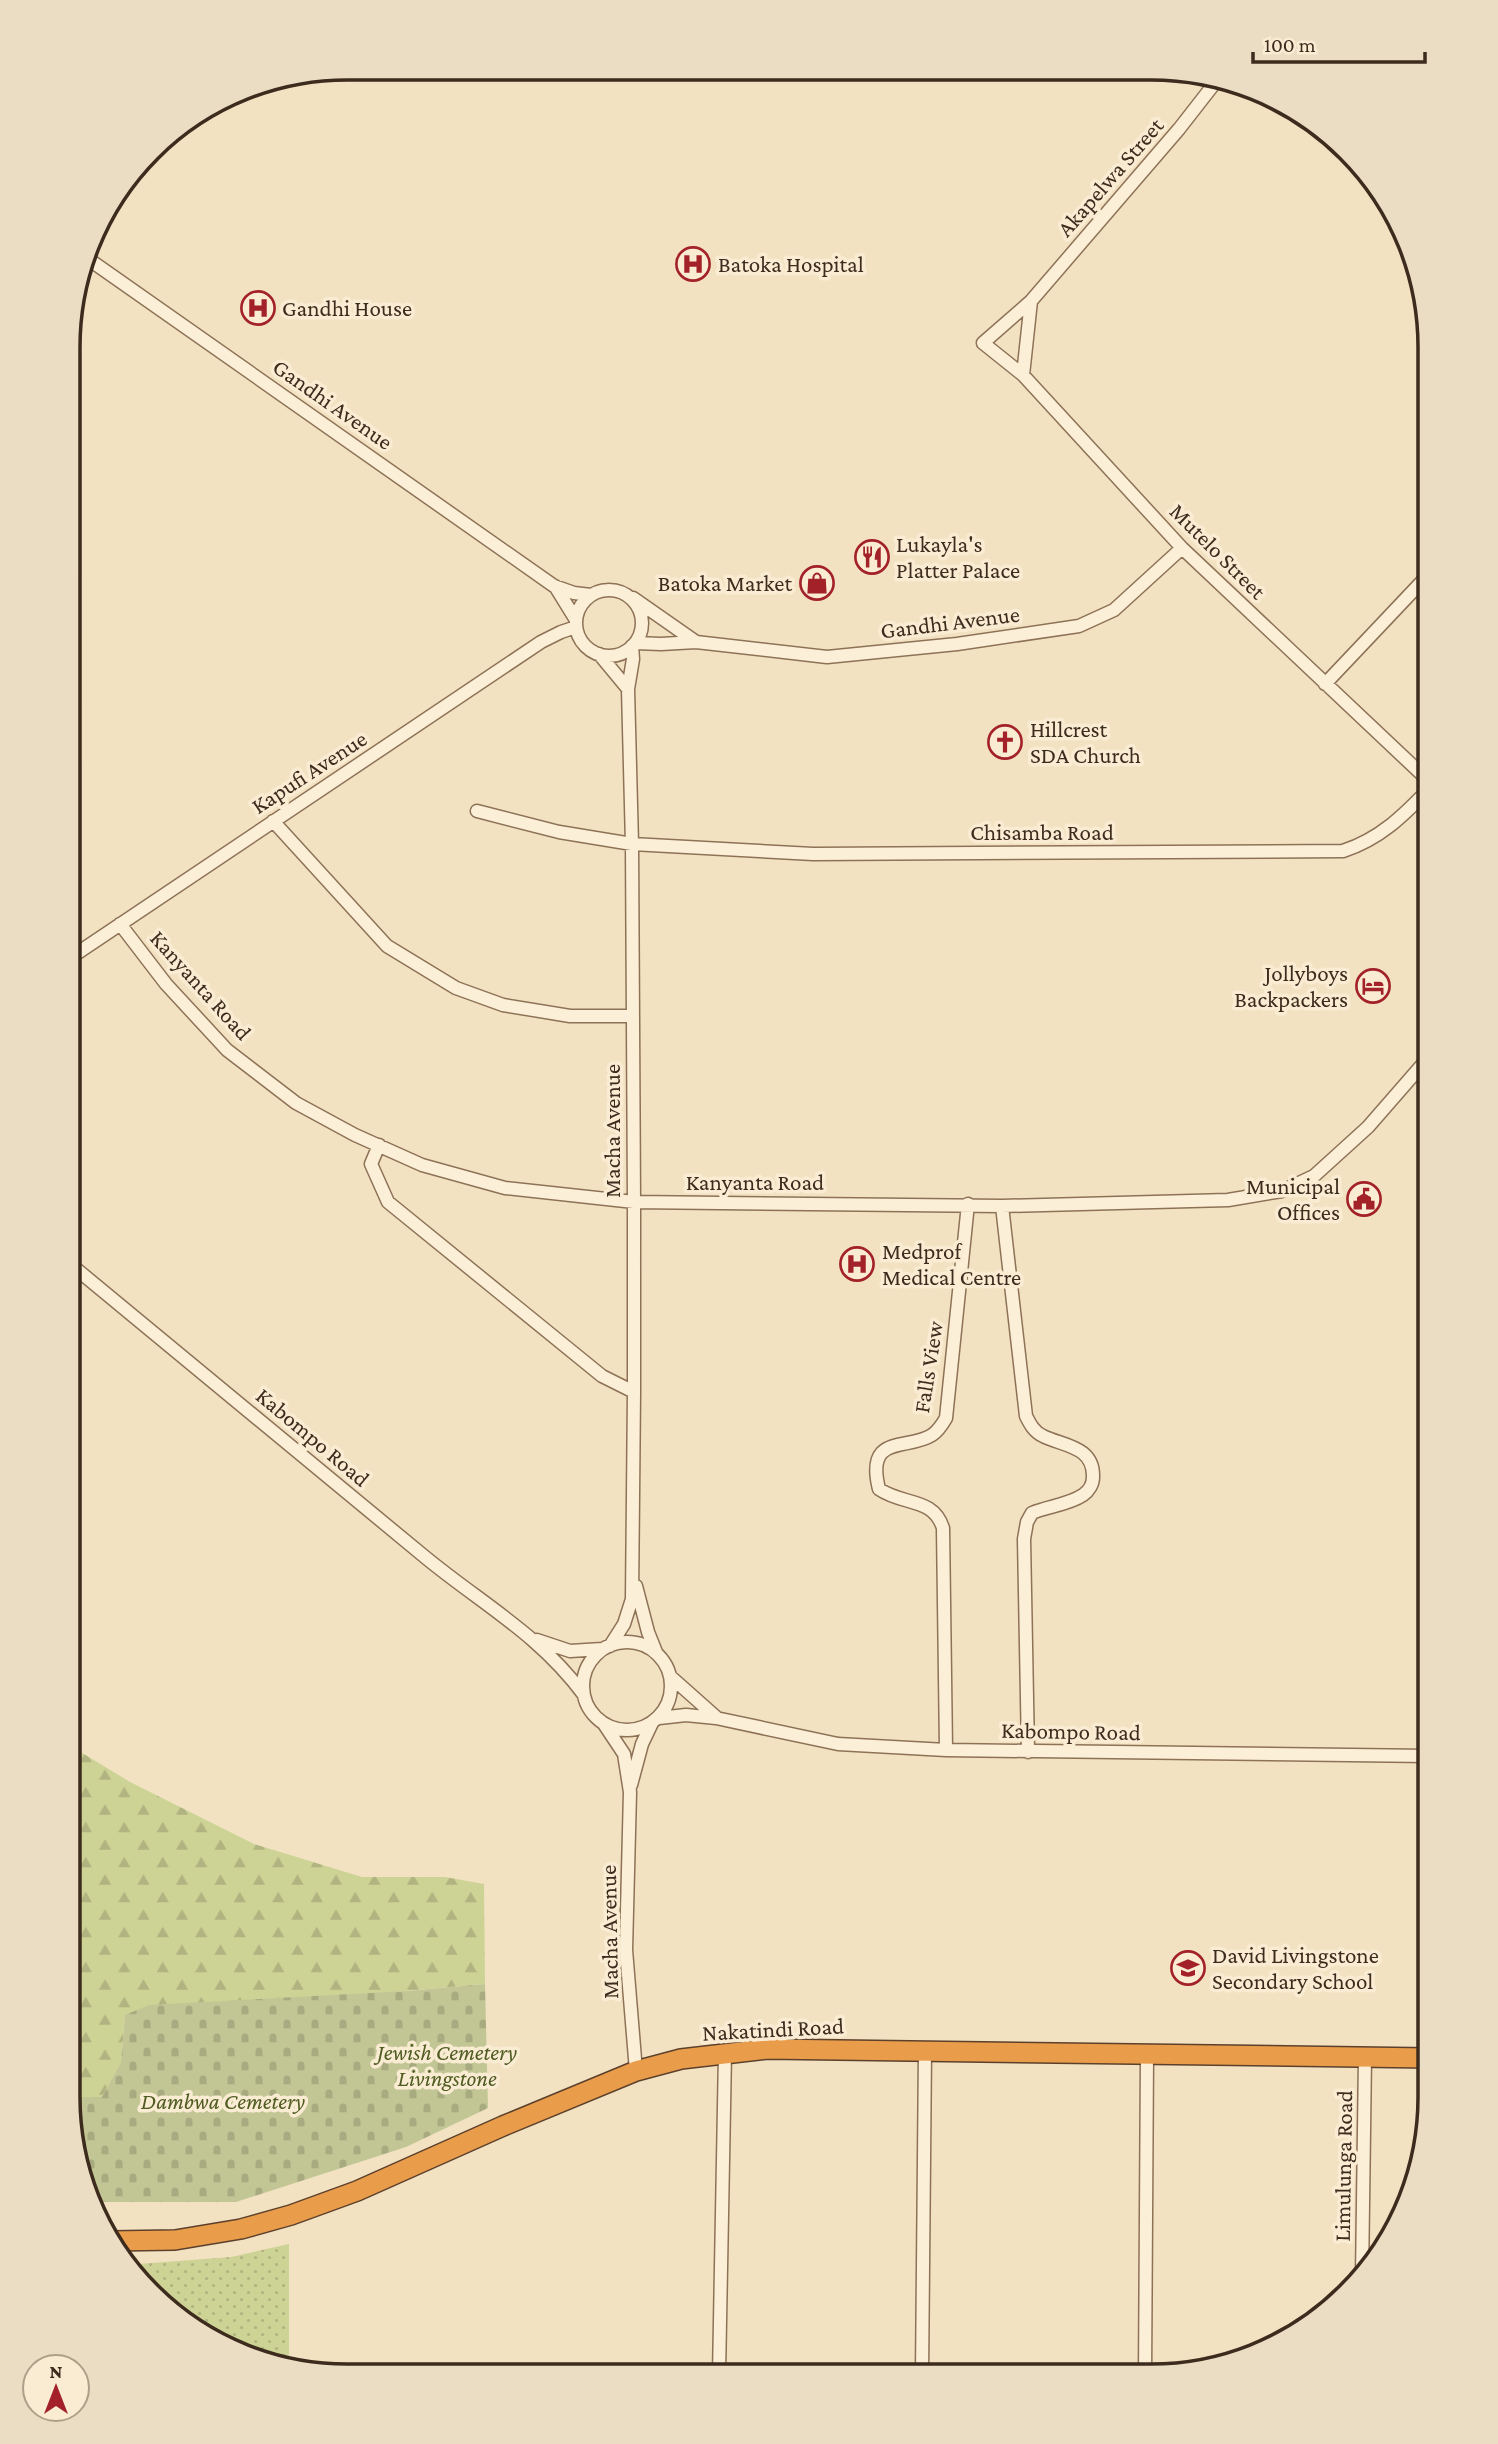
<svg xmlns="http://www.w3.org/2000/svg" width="1498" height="2444" font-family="'Crimson Pro',serif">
	<defs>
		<pattern id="forest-firs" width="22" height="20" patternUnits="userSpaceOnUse" patternTransform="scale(1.75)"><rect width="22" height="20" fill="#cdd295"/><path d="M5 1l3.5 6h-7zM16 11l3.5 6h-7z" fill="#b1b480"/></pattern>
		<pattern id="cemetery-stones" width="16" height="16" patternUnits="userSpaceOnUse" patternTransform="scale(1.75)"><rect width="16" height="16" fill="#c2c695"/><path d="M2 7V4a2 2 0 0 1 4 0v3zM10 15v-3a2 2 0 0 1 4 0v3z" fill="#a8aa80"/></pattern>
		<pattern id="park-dots" width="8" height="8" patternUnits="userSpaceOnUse" patternTransform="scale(1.75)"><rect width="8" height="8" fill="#cdd295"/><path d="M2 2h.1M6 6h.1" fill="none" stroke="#b1b480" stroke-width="1.8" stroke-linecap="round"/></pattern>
	</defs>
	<rect width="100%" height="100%" fill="#f2e2c2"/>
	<path fill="url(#forest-firs)" d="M69,1745L130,1782L254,1844L362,1877H445L484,1884L485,1984L125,2015L121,2062L102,2097H68Z"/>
	<path fill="url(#cemetery-stones)" d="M485,1984L488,2108L406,2147L236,2202H89L68,2097H102L121,2062L125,2015L149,2005L407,1991Z"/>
	<path fill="url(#park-dots)" d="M289,2244V2367L241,2354L177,2318L125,2265L231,2257Z"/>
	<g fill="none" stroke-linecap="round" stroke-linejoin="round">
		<g stroke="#8e7257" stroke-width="15">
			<path id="minor" d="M1218,79L1179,129L1031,301L983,343L1023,375L1182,548L1430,782
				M87,258L554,586L574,593L591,595
				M1023,375L1031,301
				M555,586L576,620
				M576 623a33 33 0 1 1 66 0a33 33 0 1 1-66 0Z
				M633,598L696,642
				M635,643L661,644L696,642L827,657L957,644L1079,626L1114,610L1182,548
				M599,654L628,689
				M1325,684L1430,573
				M477,811L559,832L632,844L813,854L1343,851C1380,839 1403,816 1430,788
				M273,821L387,946L456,988L503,1005L570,1016H632
				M120,924L166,984L227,1050L296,1103L355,1135L422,1165L505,1188L634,1202L1002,1206L1228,1200L1282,1191L1314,1176L1368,1127L1429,1057
				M70,958L541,642L561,632L576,627
				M379,1145L371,1164L388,1202L602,1376L634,1392
				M1002,1206L1026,1416C1030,1424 1034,1432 1043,1436C1063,1446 1094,1446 1093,1477C1093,1484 1089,1491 1083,1495C1068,1505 1048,1506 1032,1513L1027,1522L1024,1539L1028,1752
				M69,1263C188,1360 306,1459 425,1557C482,1604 539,1634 584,1695
				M636,1586L648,1632L656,1652
				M537,1640L570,1651L602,1649
				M583 1686a44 44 0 1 1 88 0a44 44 0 1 1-88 0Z
				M610,1646L624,1624L632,1599L634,1392V1202L632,844L628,689L633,659L632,646
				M671,1677L716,1717
				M659,1718L686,1715L716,1718L838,1744L946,1750L1429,1756
				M604,1724L624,1754L630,1792L626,1950L636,2071
				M946,1750L943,1528C933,1497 904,1506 879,1489C865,1433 907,1451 932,1435C938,1431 942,1425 946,1418L968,1204
				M631,1785L642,1744L652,1723
				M1362,2276L1365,2057
				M719,2375L725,2053
				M922,2375L925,2050
				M1145,2376L1147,2054"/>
		</g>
		<g stroke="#5c402c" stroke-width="22">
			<path id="highway" d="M112,2241L175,2240L241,2229L291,2215L357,2191L503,2126L636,2071L681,2059L767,2049L1429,2058"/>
		</g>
		<use href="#minor" stroke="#fcefd7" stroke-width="12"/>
		<use href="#highway" stroke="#e99d4b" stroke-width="19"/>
	</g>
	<defs>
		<g id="hospital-ring" transform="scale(1.75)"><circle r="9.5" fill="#f9ecd3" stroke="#a32128" stroke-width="1.5"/><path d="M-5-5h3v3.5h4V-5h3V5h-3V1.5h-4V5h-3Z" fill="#a32128"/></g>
		<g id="restaurant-ring" transform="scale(1.75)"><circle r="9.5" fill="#f9ecd3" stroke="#a32128" stroke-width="1.5"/><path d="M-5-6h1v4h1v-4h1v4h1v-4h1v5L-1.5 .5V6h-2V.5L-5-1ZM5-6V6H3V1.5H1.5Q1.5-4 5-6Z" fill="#a32128"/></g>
		<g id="shop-ring" transform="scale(1.75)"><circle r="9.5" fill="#f9ecd3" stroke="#a32128" stroke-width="1.5"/><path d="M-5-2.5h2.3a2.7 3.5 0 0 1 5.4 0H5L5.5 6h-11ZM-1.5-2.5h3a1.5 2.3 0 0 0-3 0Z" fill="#a32128"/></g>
		<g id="church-ring" transform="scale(1.75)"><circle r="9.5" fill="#f9ecd3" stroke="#a32128" stroke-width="1.5"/><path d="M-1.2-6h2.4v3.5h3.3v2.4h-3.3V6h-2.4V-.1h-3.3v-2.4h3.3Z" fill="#a32128"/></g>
		<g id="hotel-ring" transform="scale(1.75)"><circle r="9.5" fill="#f9ecd3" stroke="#a32128" stroke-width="1.5"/><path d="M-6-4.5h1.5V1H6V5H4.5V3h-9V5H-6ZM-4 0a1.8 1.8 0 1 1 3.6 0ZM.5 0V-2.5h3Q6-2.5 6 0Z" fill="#a32128"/></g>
		<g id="civic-ring" transform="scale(1.75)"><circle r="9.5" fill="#f9ecd3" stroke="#a32128" stroke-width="1.5"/><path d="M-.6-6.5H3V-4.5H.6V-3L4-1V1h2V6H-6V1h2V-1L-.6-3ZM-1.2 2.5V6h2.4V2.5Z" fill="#a32128"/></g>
		<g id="school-ring" transform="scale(1.75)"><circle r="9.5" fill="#f9ecd3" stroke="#a32128" stroke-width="1.5"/><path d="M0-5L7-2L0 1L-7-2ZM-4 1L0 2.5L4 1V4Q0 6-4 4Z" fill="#a32128"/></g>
	</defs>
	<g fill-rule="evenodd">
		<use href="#hospital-ring" x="693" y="264"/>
		<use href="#hospital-ring" x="258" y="308"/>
		<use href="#restaurant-ring" x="872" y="557"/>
		<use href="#shop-ring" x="817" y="583"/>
		<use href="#church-ring" x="1005" y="742"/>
		<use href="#hotel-ring" x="1373" y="986"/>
		<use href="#civic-ring" x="1364" y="1199"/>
		<use href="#hospital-ring" x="857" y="1264"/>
		<use href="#school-ring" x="1188" y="1968"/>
	</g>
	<g text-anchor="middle" stroke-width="7" stroke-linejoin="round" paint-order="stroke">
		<g font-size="23" fill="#3d2b1d" stroke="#f9ecd3">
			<text transform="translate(1110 177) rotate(-49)" y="8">Akapelwa Street</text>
			<text transform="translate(333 404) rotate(35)" y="8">Gandhi Avenue</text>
			<text transform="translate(1218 551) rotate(45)" y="8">Mutelo Street</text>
			<text transform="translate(950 622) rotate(-7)" y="8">Gandhi Avenue</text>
			<text transform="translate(309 772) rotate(-33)" y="8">Kapufi Avenue</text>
			<text x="1042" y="840">Chisamba Road</text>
			<text transform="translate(201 985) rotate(48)" y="8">Kanyanta Road</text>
			<text transform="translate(612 1131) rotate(-90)" y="8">Macha Avenue</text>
			<text x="755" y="1190">Kanyanta Road</text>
			<text transform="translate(928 1367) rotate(-81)" y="8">Falls View</text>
			<text transform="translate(313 1437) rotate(40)" y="8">Kabompo Road</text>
			<text transform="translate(1071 1731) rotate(1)" y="8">Kabompo Road</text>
			<text transform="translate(609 1932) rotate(-91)" y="8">Macha Avenue</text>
			<text transform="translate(773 2029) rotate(-3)" y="8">Nakatindi Road</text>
			<text transform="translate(1343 2166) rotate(-89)" y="8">Limulunga Road</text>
		</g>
		<g font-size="23" fill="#3d2b1d" stroke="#f9ecd3" text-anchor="start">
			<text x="718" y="272">Batoka Hospital</text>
			<text x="282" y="316">Gandhi House</text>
			<text x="896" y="552">Lukayla's<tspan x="896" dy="26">Platter Palace</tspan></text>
			<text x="792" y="591" text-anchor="end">Batoka Market</text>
			<text x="1030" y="737">Hillcrest<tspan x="1030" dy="26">SDA Church</tspan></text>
			<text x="1348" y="981" text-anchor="end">Jollyboys<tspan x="1348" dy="26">Backpackers</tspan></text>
			<text x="1340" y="1194" text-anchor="end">Municipal<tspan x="1340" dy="26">Offices</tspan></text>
			<text x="882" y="1259">Medprof<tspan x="882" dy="26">Medical Centre</tspan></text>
			<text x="1212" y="1963">David Livingstone<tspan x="1212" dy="26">Secondary School</tspan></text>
		</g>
		<g font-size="23" font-style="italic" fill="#4f5b21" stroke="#f9ecd3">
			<text x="447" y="2060">Jewish Cemetery<tspan x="447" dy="26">Livingstone</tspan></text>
			<text x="223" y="2109">Dambwa Cemetery</text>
		</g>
	</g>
	<path d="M0 0H1498V2444H0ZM347 80H1151A267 267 0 0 1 1418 347V2097A267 267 0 0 1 1151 2364H347A267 267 0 0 1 80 2097V347A267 267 0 0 1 347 80Z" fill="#eaddc4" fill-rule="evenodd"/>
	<path fill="none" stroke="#3d2b1d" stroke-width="3.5" d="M347 80H1151A267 267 0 0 1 1418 347V2097A267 267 0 0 1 1151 2364H347A267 267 0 0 1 80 2097V347A267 267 0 0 1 347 80Z"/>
	<g transform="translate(56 2388)"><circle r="33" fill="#f9ecd3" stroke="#ae9f8a" stroke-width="2"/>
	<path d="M0-5L12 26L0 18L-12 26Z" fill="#a32128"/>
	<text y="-10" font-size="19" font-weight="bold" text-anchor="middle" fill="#3d2b1d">N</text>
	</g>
	<path d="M1253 52v10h172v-10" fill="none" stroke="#3d2b1d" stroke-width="3.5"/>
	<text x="1264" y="52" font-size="21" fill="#3d2b1d" stroke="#f9ecd3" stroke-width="5" paint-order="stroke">100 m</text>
</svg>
